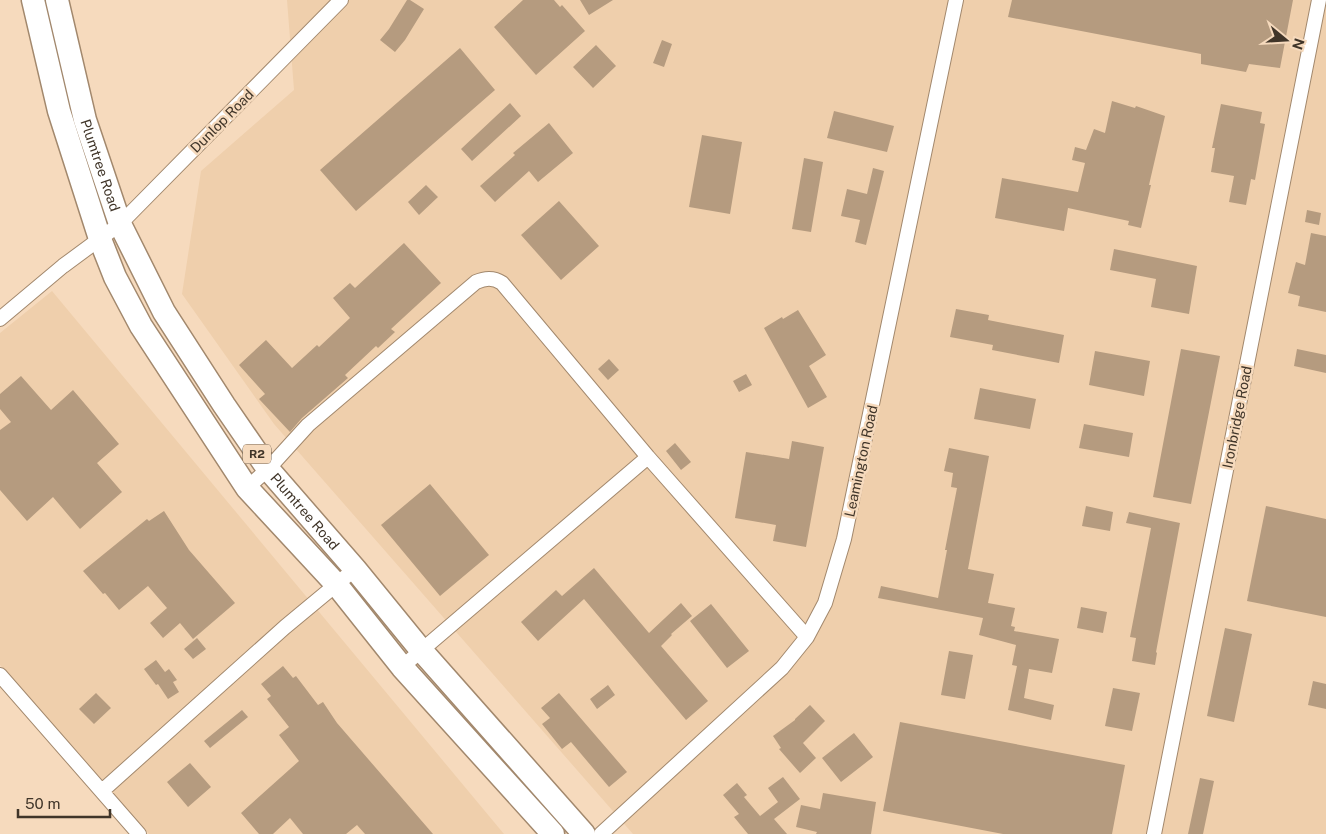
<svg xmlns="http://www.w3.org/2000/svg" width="1326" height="834" font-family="'Public Sans',sans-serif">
	<rect width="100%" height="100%" fill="#f6dabd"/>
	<path fill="#efcfac" d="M287,0H1326V834H633L274,424L182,294L201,171L294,90Z
		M52,291L504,834H149L0,665V333Z"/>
	<path fill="#b59b7f" d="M407,0H410L424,9L405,40L395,52L380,40L389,29Z
		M523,0H554L560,7L562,5L585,31L536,75L494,27Z
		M580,0H613L589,15Z
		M1012,0H1293L1280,68L1249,64L1246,72L1201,64V54L1008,17Z
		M662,40L672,44L664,67L653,63Z
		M596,45L616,66L593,88L573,67Z
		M460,48L495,90L356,211L320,170Z
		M1112,101L1135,108L1136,106L1165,116L1149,185H1151L1141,228L1128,225L1129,221L1068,208L1064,231L995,218L1002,178L1078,192L1085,163L1072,160L1075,147L1086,150L1094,129L1105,133Z
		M510,103L521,116L472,161L461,149Z
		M1221,104L1262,112L1260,123L1265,124L1255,180L1251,179L1246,205L1229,202L1234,176L1211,172L1215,148H1212Z
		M834,111L894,126L887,152L827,138Z
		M549,123L573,153L538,182L529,171L495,202L480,186L515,155L513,153Z
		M702,135L742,142L730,214L689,207Z
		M804,158L823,162L811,232L792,229Z
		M873,168L884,171L866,245L855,242L860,220L841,216L847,189L867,194Z
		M426,185L438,197L419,215L408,202Z
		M559,201L599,246L561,280L521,235Z
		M1307,210L1321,213L1319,225L1305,222Z
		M1311,233L1326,236V312L1298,306L1300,296L1288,293L1296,262L1305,265Z
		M404,243L441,283L391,329L395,332L378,348L376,346L345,375L348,378L302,418L290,432L259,399L265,394L239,365L266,340L292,368L317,345L319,347L350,318L333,298L350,283L355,288Z
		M1114,249L1197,266L1189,314L1151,307L1156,279L1110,270Z
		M956,309L989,315L988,320L1064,335L1059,363L992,350L993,345L950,337Z
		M798,310L826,355L809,366L827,397L808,408L764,328L782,317L783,319Z
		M1181,349L1220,356L1191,504L1153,497Z
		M1297,349L1326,355V373L1294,366Z
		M1095,351L1150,361L1144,396L1089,385Z
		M609,359L619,370L608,380L598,369Z
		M746,374L752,385L739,392L733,381Z
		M21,376L51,410L73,390L119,444L97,463L122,492L80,529L53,497L27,521L0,490V430L11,422L0,409V394Z
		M980,388L1036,399L1030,429L974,419Z
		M1084,424L1133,433L1129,457L1079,448Z
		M792,441L824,447L806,547L773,541L776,525L735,518L746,452L789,459Z
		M675,443L691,462L681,470L666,451Z
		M949,448L989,456L968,569L994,574L988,603L1015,608L1011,626L1015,627L1014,631L1059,639L1052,673L1029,669L1024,698L1054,705L1051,720L1008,710L1017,666L1012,665L1016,645L979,635L983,618L878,598L881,586L938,598L947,550H945L957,488L951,487L953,473L944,471Z
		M430,484L489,555L440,596L381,525Z
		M1086,506L1113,512L1110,531L1082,526Z
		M1266,506L1326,519V617L1247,601Z
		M164,511L189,550L235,603L193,639L180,623L163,638L150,623L167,608L148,586L119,610L105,593L103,594L83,571L147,519L149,521Z
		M1129,512L1180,523L1156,652L1157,653L1155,665L1132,661L1136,638L1130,637L1151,528L1126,523Z
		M594,568L649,633L681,603L692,616L671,634L672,635L661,646L708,701L686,720L584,599L538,641L521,622L556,590L562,596Z
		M711,604L749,651L727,668L690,621Z
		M1081,607L1107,612L1103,633L1077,628Z
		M1225,628L1252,634L1234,722L1207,716Z
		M197,638L206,649L193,659L184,649Z
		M949,651L973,655L965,699L941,695Z
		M156,660L165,672L169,669L177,680L173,682L179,692L168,699L158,684L156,685L144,669Z
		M283,666L293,678L296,676L318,705L323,702L337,723L433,834H365L357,825L346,834H303L290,818L273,834H259L241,813L299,761L279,735L289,727L267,699L271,696L261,684Z
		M1313,681L1326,684V709L1308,705Z
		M608,685L615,695L597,709L590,699Z
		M1113,688L1140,693L1132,731L1105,726Z
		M96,693L111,708L94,724L79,709Z
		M559,693L627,772L609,787L571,742L562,749L542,724L550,718L541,708Z
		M810,705L825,721L803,743L816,758L800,773L779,749L781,748L773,736L795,720V719Z
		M242,710L248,717L210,748L204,741Z
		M900,722L1125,765L1112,834H1003L883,811Z
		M854,733L873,757L841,782L822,758Z
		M190,763L211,787L188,807L167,782Z
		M783,777L800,799L774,819L787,834H748L734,817L739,814L723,795L737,783L747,795L744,797L760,816L778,802L768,788Z
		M1200,778L1214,781L1203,834H1188Z
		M823,793L876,802L871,834H816L817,832L796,827L801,805L820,809Z"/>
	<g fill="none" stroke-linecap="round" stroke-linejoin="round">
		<g stroke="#a2886d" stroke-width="16">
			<path id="minor" d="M0,319L63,266L120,224L341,0
				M247,488L268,469L308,425L476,282C485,278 493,277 502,283L648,457L807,637
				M402,667L648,457
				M0,675L139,834
				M102,791L285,627L355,569
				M601,834L782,668L807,637L825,603L844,539L956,0
				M1154,834L1319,0"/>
		</g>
		<g stroke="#a2886d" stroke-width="25">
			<g id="trunk">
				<path d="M33,0L59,111L100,239L115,277L141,326L247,488L336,584L402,667L553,834"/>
				<path id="s1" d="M57,0L85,120L120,224L164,312L224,405L268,469L355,569L421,650L584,834"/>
			</g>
		</g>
		<use href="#minor" stroke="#fff" stroke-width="14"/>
		<use href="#trunk" stroke="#fff" stroke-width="22"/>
	</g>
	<g text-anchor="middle" stroke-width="5" stroke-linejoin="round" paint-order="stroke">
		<rect fill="#f6dabd" stroke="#765" stroke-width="1" x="243" y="444.5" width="28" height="19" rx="4"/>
		<g font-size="12" font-weight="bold" fill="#403529">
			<text x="257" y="458">R2</text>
		</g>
		<g font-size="14" fill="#403529" stroke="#f6dabd">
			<text transform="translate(222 121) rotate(-45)" y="5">Dunlop Road</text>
			<text dy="5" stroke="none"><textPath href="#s1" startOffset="171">Plumtree Road</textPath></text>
			<text transform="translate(1237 417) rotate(-79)" y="5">Ironbridge Road</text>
			<text transform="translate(861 461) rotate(-78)" y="5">Leamington Road</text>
			<text dy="5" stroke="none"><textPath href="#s1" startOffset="576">Plumtree Road</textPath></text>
		</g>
	</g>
	<g transform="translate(1286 40) rotate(108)" stroke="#f6dabd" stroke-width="4" paint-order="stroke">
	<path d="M0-4L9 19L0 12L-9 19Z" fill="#403529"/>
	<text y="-8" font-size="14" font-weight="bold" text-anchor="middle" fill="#403529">N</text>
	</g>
	<path d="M18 809v8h92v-8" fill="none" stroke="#403529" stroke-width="2.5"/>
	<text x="25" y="809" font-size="15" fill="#403529" stroke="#f6dabd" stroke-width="4" paint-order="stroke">50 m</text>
</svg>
